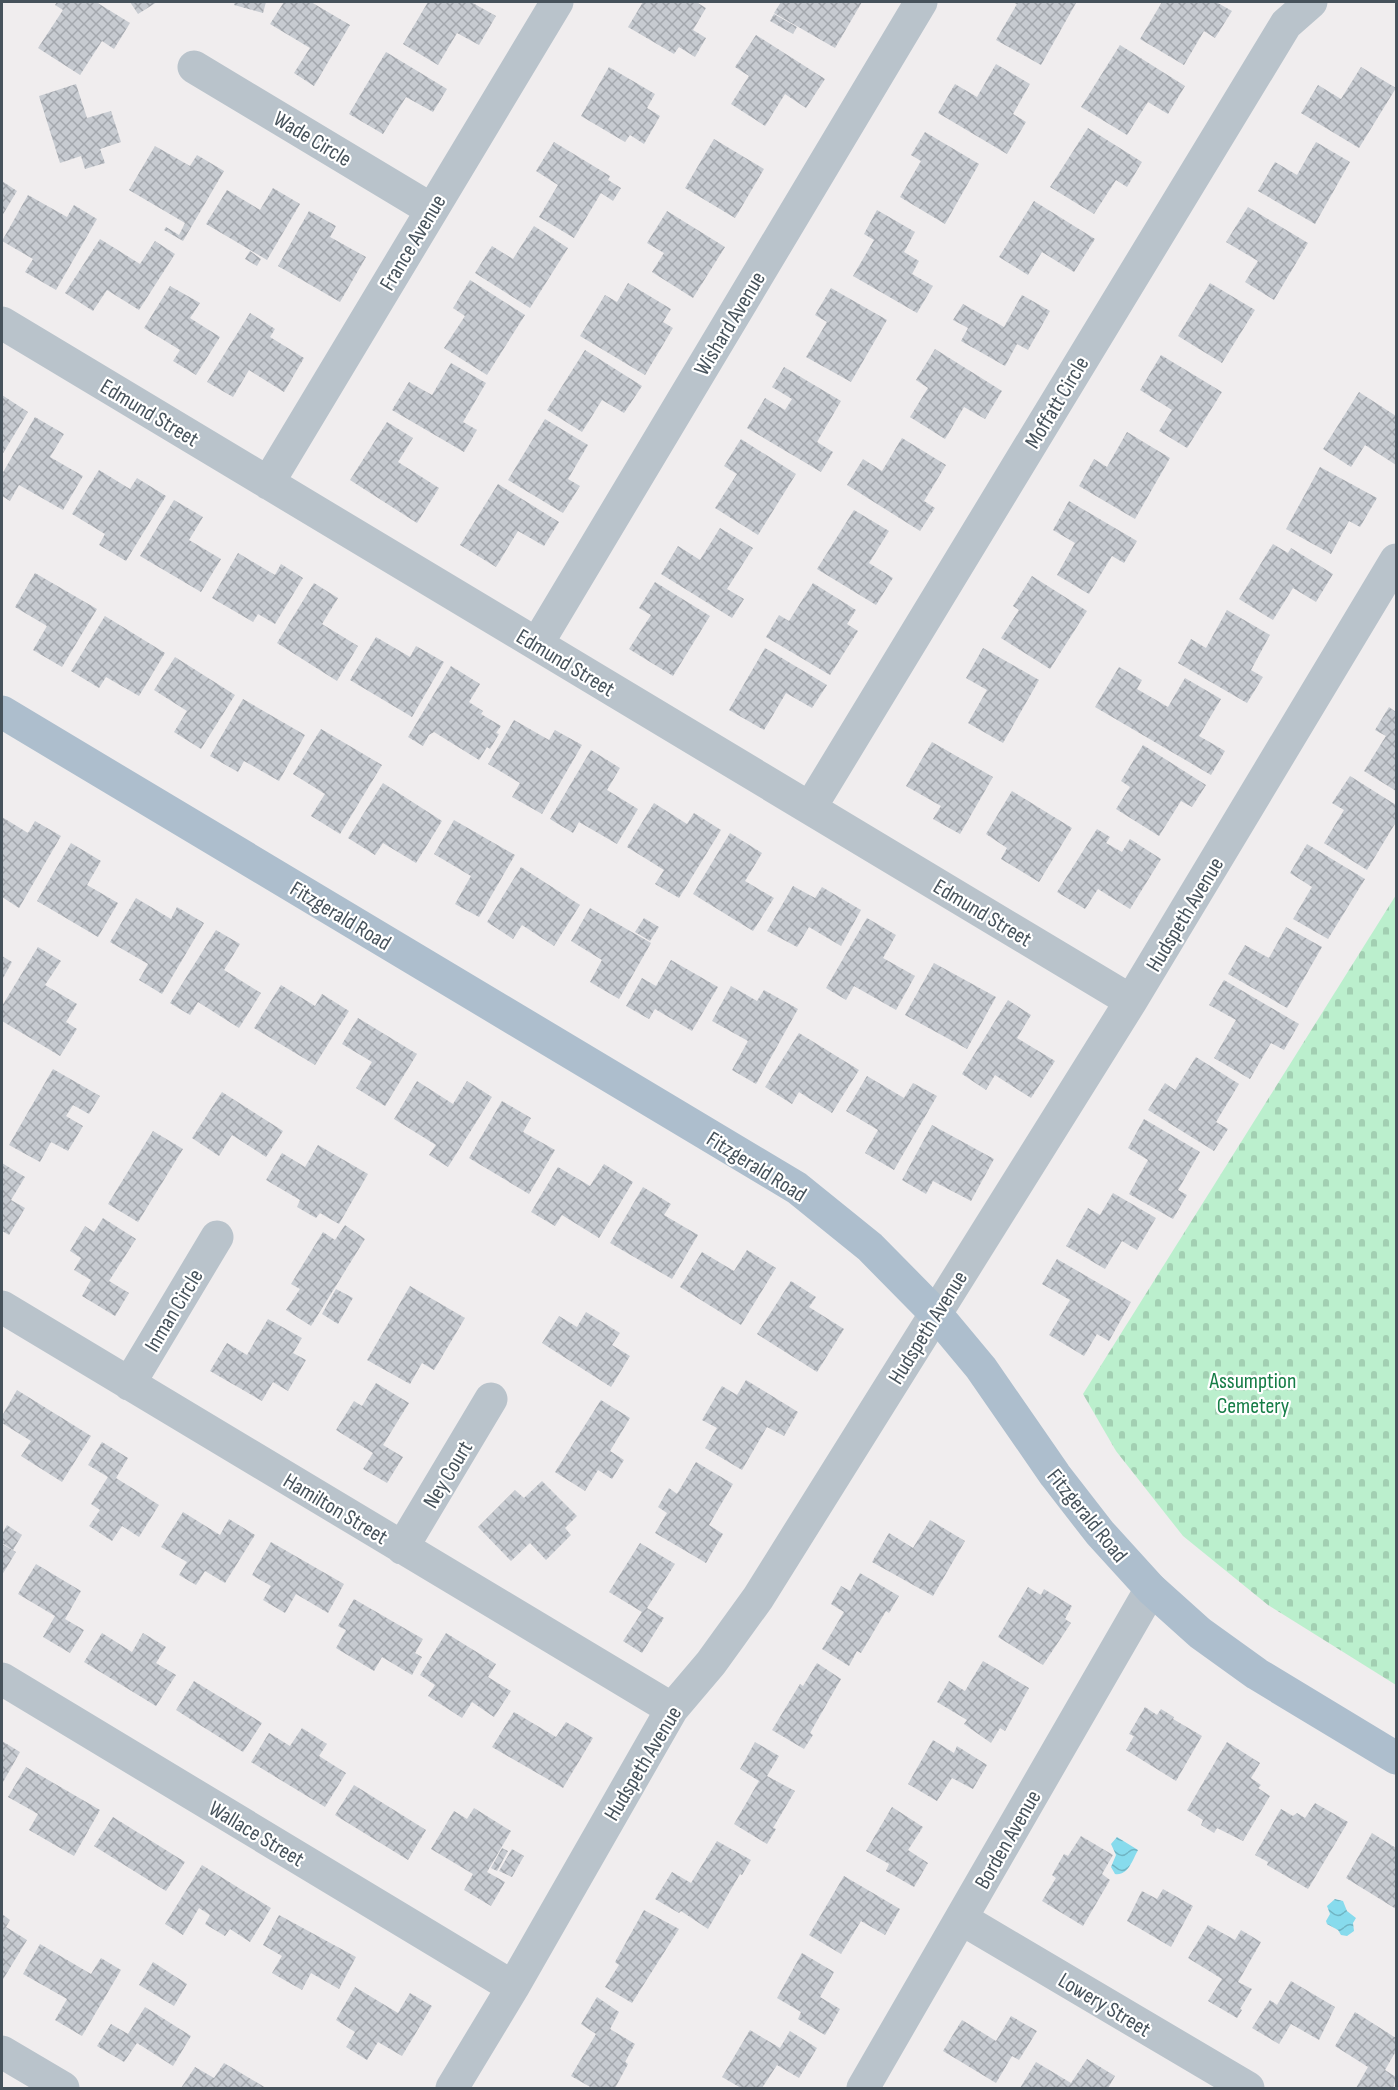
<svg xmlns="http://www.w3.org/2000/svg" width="1398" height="2090" font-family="'Sofia Sans Condensed',sans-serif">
	<defs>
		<pattern id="cemetery-stones" width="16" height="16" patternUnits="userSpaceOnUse" patternTransform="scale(1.5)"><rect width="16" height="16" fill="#bbefcd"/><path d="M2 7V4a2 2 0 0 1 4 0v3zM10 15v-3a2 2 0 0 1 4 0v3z" fill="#a2cfb2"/></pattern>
		<pattern id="water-waves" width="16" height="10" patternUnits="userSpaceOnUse" patternTransform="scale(1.5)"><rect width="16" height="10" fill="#87dbed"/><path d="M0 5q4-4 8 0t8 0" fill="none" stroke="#70b4c3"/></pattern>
		<pattern id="building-cross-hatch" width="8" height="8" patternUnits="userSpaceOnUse" patternTransform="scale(1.5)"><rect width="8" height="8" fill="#c7cbd1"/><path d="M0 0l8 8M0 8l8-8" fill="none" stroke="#a3a7ad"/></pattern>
	</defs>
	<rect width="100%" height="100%" fill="#f0edee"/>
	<path fill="url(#cemetery-stones)" d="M1396,895V1685L1268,1605L1183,1536L1116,1451L1083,1394Z"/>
	<path fill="url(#water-waves)" d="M1117,1837L1138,1850C1132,1861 1128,1876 1115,1874L1111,1867L1116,1855L1111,1844Z
		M1335,1899L1343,1901L1347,1911L1356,1918L1353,1923L1354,1931L1347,1936L1341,1935L1338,1930L1327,1924L1326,1921L1330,1914L1327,1906Z"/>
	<path fill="url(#building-cross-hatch)" d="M57,2H96L130,23L114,49L102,41L80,75L38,48L63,10L55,5Z
		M130,2H157L138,14Z
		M235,2H266L263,13L234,5Z
		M284,2H311L350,25L314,86L294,73L310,48L270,24Z
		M428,2H471L496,16L479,45L457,33L438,65L403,44Z
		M643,2H696L706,8L693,30L706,38L695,57L679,47L674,54L628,27Z
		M781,2H862L835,48L774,13Z
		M1012,2L1076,3L1041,65L996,40L1017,4Z
		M1162,2H1216L1232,11L1215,38L1204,31L1184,65L1140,39Z
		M774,14L797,27L793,34L770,21Z
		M756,35L825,79L806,108L785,94L765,126L731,104L749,76L735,67Z
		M1120,45L1185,86L1168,114L1148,102L1127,135L1081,107Z
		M386,52L447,89L433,112L406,97L383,134L349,114Z
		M996,64L1030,84L1013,114L1026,122L1007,154L938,113L955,84L977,97Z
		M609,67L655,94L647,108L660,116L644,144L630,135L625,142L581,116Z
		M1361,67L1396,88L1359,148L1301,113L1318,85L1341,99Z
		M76,84L87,118L111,111L121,142L100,149L105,163L85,169L81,156L60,163L39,96Z
		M1088,128L1142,162L1127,187L1116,180L1094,214L1050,187Z
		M925,132L979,164L945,224L900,197L921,161L911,155Z
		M714,139L764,169L735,218L685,188Z
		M554,142L610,176L608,180L621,188L613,201L601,193L574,238L539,217L558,185L536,171Z
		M1316,142L1350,162L1315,224L1258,191L1275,162L1297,175Z
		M155,146L190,166L197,155L224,171L183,241L164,230L166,227L179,235L185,223L129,190Z
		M2,181L17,191L2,216Z
		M273,188L300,204L267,260L206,224L227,190L260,210Z
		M28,195L67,217L74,205L97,219L56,290L25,272L33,259L2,241Z
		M1034,201L1095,239L1074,272L1042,252L1028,275L999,257Z
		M1248,207L1308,243L1274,300L1245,282L1258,261L1226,242Z
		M877,210L915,232L904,252L919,261L912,274L933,286L917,313L853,276L874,240L864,234Z
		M309,211L336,226L330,237L366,257L340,302L278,266Z
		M667,211L725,247L693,298L652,272L664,253L647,243Z
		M534,226L568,248L530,308L475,273L492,246L513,259Z
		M100,239L140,264L155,241L175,254L139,310L107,290L93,311L65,293Z
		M250,251L261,259L257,266L245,259Z
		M470,280L525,315L487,375L444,348L465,316L453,308Z
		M628,283L671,309L663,322L673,328L645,375L580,336L605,295L617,302Z
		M1210,283L1255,310L1222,363L1178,336Z
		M170,286L200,303L190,318L220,337L196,375L173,361L180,350L144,328Z
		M831,288L887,320L851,382L806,357L827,322L815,315Z
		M1022,295L1050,311L1028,350L1017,344L1005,366L961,341L968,328L953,320L963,304L1004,327Z
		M250,313L275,329L270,337L304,358L284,392L249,370L233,397L207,382Z
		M935,349L1002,391L985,419L964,407L945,439L910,417L928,388L916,380Z
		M585,350L642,386L624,413L602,400L582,432L547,410Z
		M1161,355L1222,392L1187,448L1159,431L1172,410L1140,390Z
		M451,363L486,383L463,422L477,430L464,452L392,410L409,382L432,395Z
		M784,367L841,401L817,442L833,452L821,472L747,428L765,398L785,410L792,399L772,387Z
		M1359,392L1396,416V465L1365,445L1351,467L1323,449Z
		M2,395L28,412L2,455Z
		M35,417L64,434L50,457L83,476L63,510L19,485L10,501L2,496V474Z
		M545,419L588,445L568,479L580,486L563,513L508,480Z
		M387,422L413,438L398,462L439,488L417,523L350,480Z
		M1127,432L1170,458L1135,519L1079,486L1094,459L1107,467Z
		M902,438L946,465L924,501L935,508L920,531L847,485L863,459L882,471Z
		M741,439L796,474L758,535L715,508L737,474L724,466Z
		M1320,467L1377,498L1360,527L1349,521L1331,554L1286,529Z
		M99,470L130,489L137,478L166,496L126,561L99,545L105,534L72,514Z
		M498,484L559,522L544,546L518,531L496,567L460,545Z
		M174,500L203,517L189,540L221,559L201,592L140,556Z
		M1069,501L1137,541L1124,563L1112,556L1089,594L1057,575L1075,543L1053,530Z
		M854,510L889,531L869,563L893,578L876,605L817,569Z
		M720,528L753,548L727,589L744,599L732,618L661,574L678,546L700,560Z
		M1273,544L1288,553L1291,548L1333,574L1316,602L1293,588L1273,620L1239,599Z
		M238,553L275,575L281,564L303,578L275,624L258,614L253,622L212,598Z
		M35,573L97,609L62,667L33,650L47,626L15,607Z
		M1032,576L1087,611L1050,669L1001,638L1019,610L1013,606Z
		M655,582L710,616L673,676L629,649L651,615L639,608Z
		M314,583L338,598L322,624L358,646L337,681L277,643Z
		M813,583L856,610L847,624L858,631L830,675L766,637L779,615L789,621Z
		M1227,610L1270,635L1251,670L1263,677L1247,703L1178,663L1191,639L1206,648Z
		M105,616L165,653L139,696L106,677L99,688L71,671Z
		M376,637L410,657L416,646L444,662L412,717L350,680Z
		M765,648L827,685L812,708L786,693L764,730L729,710Z
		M983,648L1039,680L1003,743L968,723L987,690L966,678Z
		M175,657L235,695L201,749L174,732L187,711L154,690Z
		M451,666L480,684L469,702L483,711L481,714L501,726L496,733L499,734L490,749L487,747L479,760L434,732L429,735L423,746L408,737Z
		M1119,667L1142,680L1137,689L1168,707L1185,678L1221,699L1199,736L1225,751L1211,775L1095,707Z
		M243,699L305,735L279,781L244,761L238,772L210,756Z
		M1389,707L1396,712V791L1364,771L1386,736L1375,730Z
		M514,720L549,740L555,730L582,745L542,814L512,797L520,783L488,764Z
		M321,729L382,765L340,834L311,816L325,794L293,774Z
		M932,742L993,777L960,834L933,819L941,806L906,786Z
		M1143,745L1206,785L1192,807L1181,801L1159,836L1116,809L1130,787L1121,781Z
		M591,750L620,768L607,790L638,809L617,844L579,822L573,833L550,819Z
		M1350,776L1396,805V822L1367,870L1324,843L1344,810L1332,803Z
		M383,783L442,821L416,863L383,843L375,855L348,838Z
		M1012,791L1072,828L1039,882L1001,859L1007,848L986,834Z
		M654,803L687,824L694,813L721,830L679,898L655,884L664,870L627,847Z
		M2,817L28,833L35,821L61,836L19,908L2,897Z
		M454,820L515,855L479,917L455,904L471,876L434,854Z
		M1097,829L1110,837L1106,843L1122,852L1130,839L1161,859L1130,909L1098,889L1085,909L1057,892Z
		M730,833L762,853L745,881L774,898L753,931L693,894Z
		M71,843L101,861L87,885L118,903L98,937L37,901Z
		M1307,844L1365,879L1328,939L1293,919L1312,887L1290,873Z
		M521,867L580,905L554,946L522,925L513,939L487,922Z
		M793,886L815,898L822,887L861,910L841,946L809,927L797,947L767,931Z
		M136,898L171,919L177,907L204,923L162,994L139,980L148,964L110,942Z
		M590,908L651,943L619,999L590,982L602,960L571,941Z
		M644,918L659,927L650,941L635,932Z
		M867,918L896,935L883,958L915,976L896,1010L854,986L846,1000L826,988Z
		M1286,927L1322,947L1287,1008L1228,974L1245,945L1269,958Z
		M216,930L240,944L224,970L261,993L239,1028L198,1002L190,1015L170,1003Z
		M38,947L61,961L45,985L77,1004L66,1022L77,1029L60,1056L2,1021V1006Z
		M2,956L12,962L2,980Z
		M671,960L718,987L692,1031L655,1009L649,1019L626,1006L642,978L656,986Z
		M934,963L996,997L967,1049L905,1015Z
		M1224,980L1299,1024L1284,1050L1271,1043L1250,1079L1214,1058L1236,1020L1209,1005Z
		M281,985L315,1006L322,994L349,1011L315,1065L254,1028Z
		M731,986L757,1001L764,990L798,1009L756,1084L732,1070L748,1041L712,1021Z
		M1008,1000L1031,1015L1017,1038L1055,1061L1031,1098L995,1075L986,1090L962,1074Z
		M358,1018L417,1054L385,1106L356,1088L372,1062L342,1044Z
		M799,1033L859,1070L832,1113L799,1092L792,1104L765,1087Z
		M1196,1057L1239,1084L1216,1122L1228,1129L1214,1151L1148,1110L1165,1083L1175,1090Z
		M53,1069L100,1096L89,1114L73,1105L66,1116L83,1126L68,1151L51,1142L40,1162L9,1145Z
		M867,1076L904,1098L913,1083L937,1096L894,1170L865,1153L878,1130L846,1111Z
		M417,1081L453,1104L467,1081L492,1097L448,1167L429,1155L436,1145L394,1119Z
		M222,1092L283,1131L266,1157L232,1135L219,1156L192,1138Z
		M502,1101L531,1118L523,1132L555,1150L529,1194L469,1158Z
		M1144,1119L1200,1152L1178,1190L1187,1195L1173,1219L1129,1194L1148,1160L1128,1148Z
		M932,1125L994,1159L971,1201L933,1181L926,1194L902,1180Z
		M153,1131L183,1149L138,1222L108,1204Z
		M318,1145L368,1174L339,1224L320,1213L316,1218L297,1207L300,1200L266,1180L282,1153L305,1167Z
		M2,1163L25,1177L11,1200L25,1208L9,1235L2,1231Z
		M604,1164L633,1182L599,1238L562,1215L555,1226L531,1212L558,1167L590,1186Z
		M643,1187L671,1204L664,1215L698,1235L672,1279L610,1243Z
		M1113,1193L1156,1218L1137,1250L1122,1241L1105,1269L1066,1246L1088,1208L1100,1215Z
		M103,1218L136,1239L109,1281L129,1293L115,1316L82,1296L91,1280L74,1270L81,1258L70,1251L85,1226L94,1232Z
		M345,1225L365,1239L311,1326L286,1310L300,1289L291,1284L323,1232L335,1240Z
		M747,1250L776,1268L741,1325L680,1287L702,1252L734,1271Z
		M1057,1259L1131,1302L1109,1341L1097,1334L1084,1356L1049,1335L1070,1300L1042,1284Z
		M791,1281L816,1297L809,1307L844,1329L817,1372L757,1334Z
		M410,1286L465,1318L434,1370L422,1363L410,1384L367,1360Z
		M336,1289L353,1298L338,1324L322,1314Z
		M586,1312L620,1333L612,1345L630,1356L611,1387L542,1343L559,1316L577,1327Z
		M268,1319L302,1338L293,1353L306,1360L288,1391L273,1382L262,1401L210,1371L227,1343L247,1355Z
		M746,1380L798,1412L784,1436L767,1427L742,1470L705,1448L717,1428L702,1420L722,1386L737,1395Z
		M376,1383L409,1403L383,1445L403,1457L387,1483L363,1469L373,1453L336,1430L354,1401L362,1406Z
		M17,1390L91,1436L62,1482L21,1456L31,1441L2,1423V1416Z
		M601,1400L630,1418L610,1451L624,1460L612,1479L598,1470L585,1491L555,1472Z
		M102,1442L128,1458L116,1478L159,1505L139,1537L122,1526L112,1541L89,1526L100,1510L91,1504L108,1477L88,1465Z
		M696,1462L733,1484L709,1525L723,1534L706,1563L655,1533L667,1513L658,1507L669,1488L677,1494Z
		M542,1481L577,1516L565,1528L571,1535L546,1560L530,1543L511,1561L478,1527L515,1490L524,1498Z
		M183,1512L220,1535L229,1519L255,1535L225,1583L205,1571L196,1585L179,1575L187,1562L161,1547Z
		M930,1520L965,1541L933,1596L872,1562L889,1533L913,1548Z
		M7,1525L22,1535L13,1550L2,1543V1534Z
		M271,1542L344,1584L328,1613L296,1594L285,1613L263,1600L271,1586L252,1575Z
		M640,1543L675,1564L647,1608L664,1618L642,1653L623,1641L642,1612L609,1592Z
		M2,1544L16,1552L2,1575Z
		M36,1564L81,1591L65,1619L84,1630L70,1653L43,1637L55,1616L18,1594Z
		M860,1573L899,1596L889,1613L886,1611L861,1653L857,1651L849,1666L822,1649L844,1612L831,1604L841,1586L850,1591Z
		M1028,1587L1041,1595L1044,1589L1072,1606L1065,1619L1071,1623L1043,1665L998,1637Z
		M354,1599L423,1639L415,1653L422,1657L412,1675L382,1657L374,1671L336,1648L346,1630L338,1626Z
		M102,1633L132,1652L143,1633L166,1647L156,1663L176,1675L156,1706L84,1662Z
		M446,1633L496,1664L488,1677L511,1691L494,1717L472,1702L462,1718L428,1696L435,1685L420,1675Z
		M983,1661L1029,1688L1005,1731L1000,1728L991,1743L964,1724L967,1720L937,1702L949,1681L965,1691Z
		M817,1663L841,1679L810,1733L813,1735L804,1749L772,1730L800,1684L803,1686Z
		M194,1681L262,1723L243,1752L176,1710Z
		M1145,1707L1157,1715L1161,1709L1174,1717L1173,1719L1202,1736L1176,1781L1126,1750L1134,1736L1129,1734Z
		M514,1712L556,1737L566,1722L593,1738L563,1788L492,1747Z
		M302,1728L327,1744L319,1756L346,1773L325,1807L251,1762L269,1733L290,1746Z
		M933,1740L954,1753L957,1746L987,1765L973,1789L952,1778L937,1801L908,1784Z
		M2,1741L20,1752L2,1784Z
		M755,1742L779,1756L767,1776L795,1791L773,1828L776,1829L767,1844L734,1824L759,1781L740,1769Z
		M1227,1742L1260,1763L1251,1778L1261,1785L1258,1788L1270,1796L1243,1841L1217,1828L1214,1833L1201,1825L1203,1820L1187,1810Z
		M26,1767L100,1810L74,1856L29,1830L38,1814L8,1797Z
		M354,1785L426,1830L408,1860L335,1815Z
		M1315,1803L1348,1822L1308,1889L1267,1865L1268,1862L1255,1855L1281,1809L1293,1816L1297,1813L1305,1818Z
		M892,1807L923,1827L908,1850L928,1863L914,1887L886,1871L889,1864L866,1851Z
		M474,1808L511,1831L487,1872L505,1882L491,1906L464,1890L473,1874L431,1849L454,1811L467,1819Z
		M113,1817L185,1862L166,1891L94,1846Z
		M1372,1833L1396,1848V1909L1346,1878Z
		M1081,1836L1113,1855L1102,1874L1110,1880L1083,1926L1042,1901L1056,1878L1052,1875L1064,1854L1068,1856Z
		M717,1841L751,1860L742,1875L740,1874L708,1929L681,1911L679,1913L655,1899L672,1872L691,1883Z
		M502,1848L508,1851L497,1871L491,1868Z
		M512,1849L524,1856L512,1877L499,1871Z
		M202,1865L271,1908L250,1942L230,1929L225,1936L205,1924L210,1915L199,1908L183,1935L165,1924Z
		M844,1876L900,1909L885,1935L861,1921L841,1954L809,1935Z
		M1163,1889L1193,1906L1171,1947L1127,1921L1142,1891L1157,1899Z
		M644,1910L679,1929L632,2003L605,1987L619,1965L615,1962Z
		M2,1914L10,1920L6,1927L27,1940L2,1981Z
		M279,1915L356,1957L339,1989L311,1973L302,1990L272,1973L282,1956L263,1945Z
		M1208,1925L1235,1940L1241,1930L1261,1942L1238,1982L1252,1989L1240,2009L1242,2010L1237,2018L1208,2001L1222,1979L1188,1958Z
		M40,1944L91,1974L101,1958L121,1970L82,2036L55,2020L67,1999L23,1974Z
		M802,1953L834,1972L820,1997L840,2009L825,2035L798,2019L801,2012L777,1998Z
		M153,1962L187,1984L174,2006L139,1985Z
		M1291,1981L1335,2007L1319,2040L1291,2024L1279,2044L1252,2028L1270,2000L1277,2005Z
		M355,1987L398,2013L410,1993L432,2006L402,2056L378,2042L367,2060L346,2047L355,2032L336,2020Z
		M597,1997L619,2012L610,2029L635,2044L625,2062L628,2064L615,2088H592L571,2076L596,2034L581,2024Z
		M145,2007L191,2036L173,2066L137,2043L124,2062L97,2046L111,2024L128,2034Z
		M1355,2012L1396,2038V2051L1385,2070L1396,2077L1393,2088H1356L1368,2067L1335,2046Z
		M1011,2016L1037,2031L1019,2060L1012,2056L996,2083L943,2051L962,2020L996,2041Z
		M750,2030L780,2048L790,2031L817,2048L799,2078L777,2065L762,2088H741L722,2077Z
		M1087,2059L1115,2076L1108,2088H1020L1036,2062L1071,2083Z
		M224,2063L266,2088H181L195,2067L214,2078Z"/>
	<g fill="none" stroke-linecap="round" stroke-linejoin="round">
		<path stroke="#b9c3cb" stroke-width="33" d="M194,67L432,210
			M2,323L1131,1001
			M268,483L557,2
			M537,644L921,2
			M810,808L1286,24L1311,2
			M2,1307L672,1709
			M129,1384L217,1237
			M402,1548L491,1399
			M2,1679L513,1987
			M962,1919L1248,2088
			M2,2052L63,2088
			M452,2088L513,1987L672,1709L711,1663L758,1598L1131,1001L1396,560
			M863,2088L1151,1589"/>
		<path stroke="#adbecd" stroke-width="33" d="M2,712L797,1188L870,1247L936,1314L981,1368L1055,1475L1100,1533L1151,1589L1200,1633L1257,1674L1396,1758"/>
	</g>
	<g text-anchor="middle" stroke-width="4.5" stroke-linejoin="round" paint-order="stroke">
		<g font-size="22" fill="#46525b" stroke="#fff">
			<text transform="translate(313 138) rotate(31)" y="8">Wade Circle</text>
			<text transform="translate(412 242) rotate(-59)" y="8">France Avenue</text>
			<text transform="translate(729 323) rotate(-59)" y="8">Wishard Avenue</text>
			<text transform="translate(1056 402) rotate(-59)" y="8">Moffatt Circle</text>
			<text transform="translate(150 412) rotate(31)" y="8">Edmund Street</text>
			<text transform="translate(566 662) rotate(31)" y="8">Edmund Street</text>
			<text transform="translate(983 912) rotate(31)" y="8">Edmund Street</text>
			<text transform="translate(1184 914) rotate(-59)" y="8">Hudspeth Avenue</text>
			<text transform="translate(341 915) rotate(31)" y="8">Fitzgerald Road</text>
			<text transform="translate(757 1166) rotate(32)" y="8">Fitzgerald Road</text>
			<text transform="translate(173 1310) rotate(-59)" y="8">Inman Circle</text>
			<text transform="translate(927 1327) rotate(-58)" y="8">Hudspeth Avenue</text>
			<text transform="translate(447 1474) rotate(-59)" y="8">Ney Court</text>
			<text transform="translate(336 1508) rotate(31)" y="8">Hamilton Street</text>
			<text transform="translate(1088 1515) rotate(51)" y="8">Fitzgerald Road</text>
			<text transform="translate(642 1763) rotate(-59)" y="8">Hudspeth Avenue</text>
			<text transform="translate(257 1833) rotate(31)" y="8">Wallace Street</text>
			<text transform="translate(1007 1839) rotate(-60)" y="8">Borden Avenue</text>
			<text transform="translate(1105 2004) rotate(31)" y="8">Lowery Street</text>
		</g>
		<g font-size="22" fill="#157d46" stroke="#fff">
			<text x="1253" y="1388">Assumption<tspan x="1253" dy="25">Cemetery</tspan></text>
		</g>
	</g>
	<rect width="1398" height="2090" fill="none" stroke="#46525b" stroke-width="6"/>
</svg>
